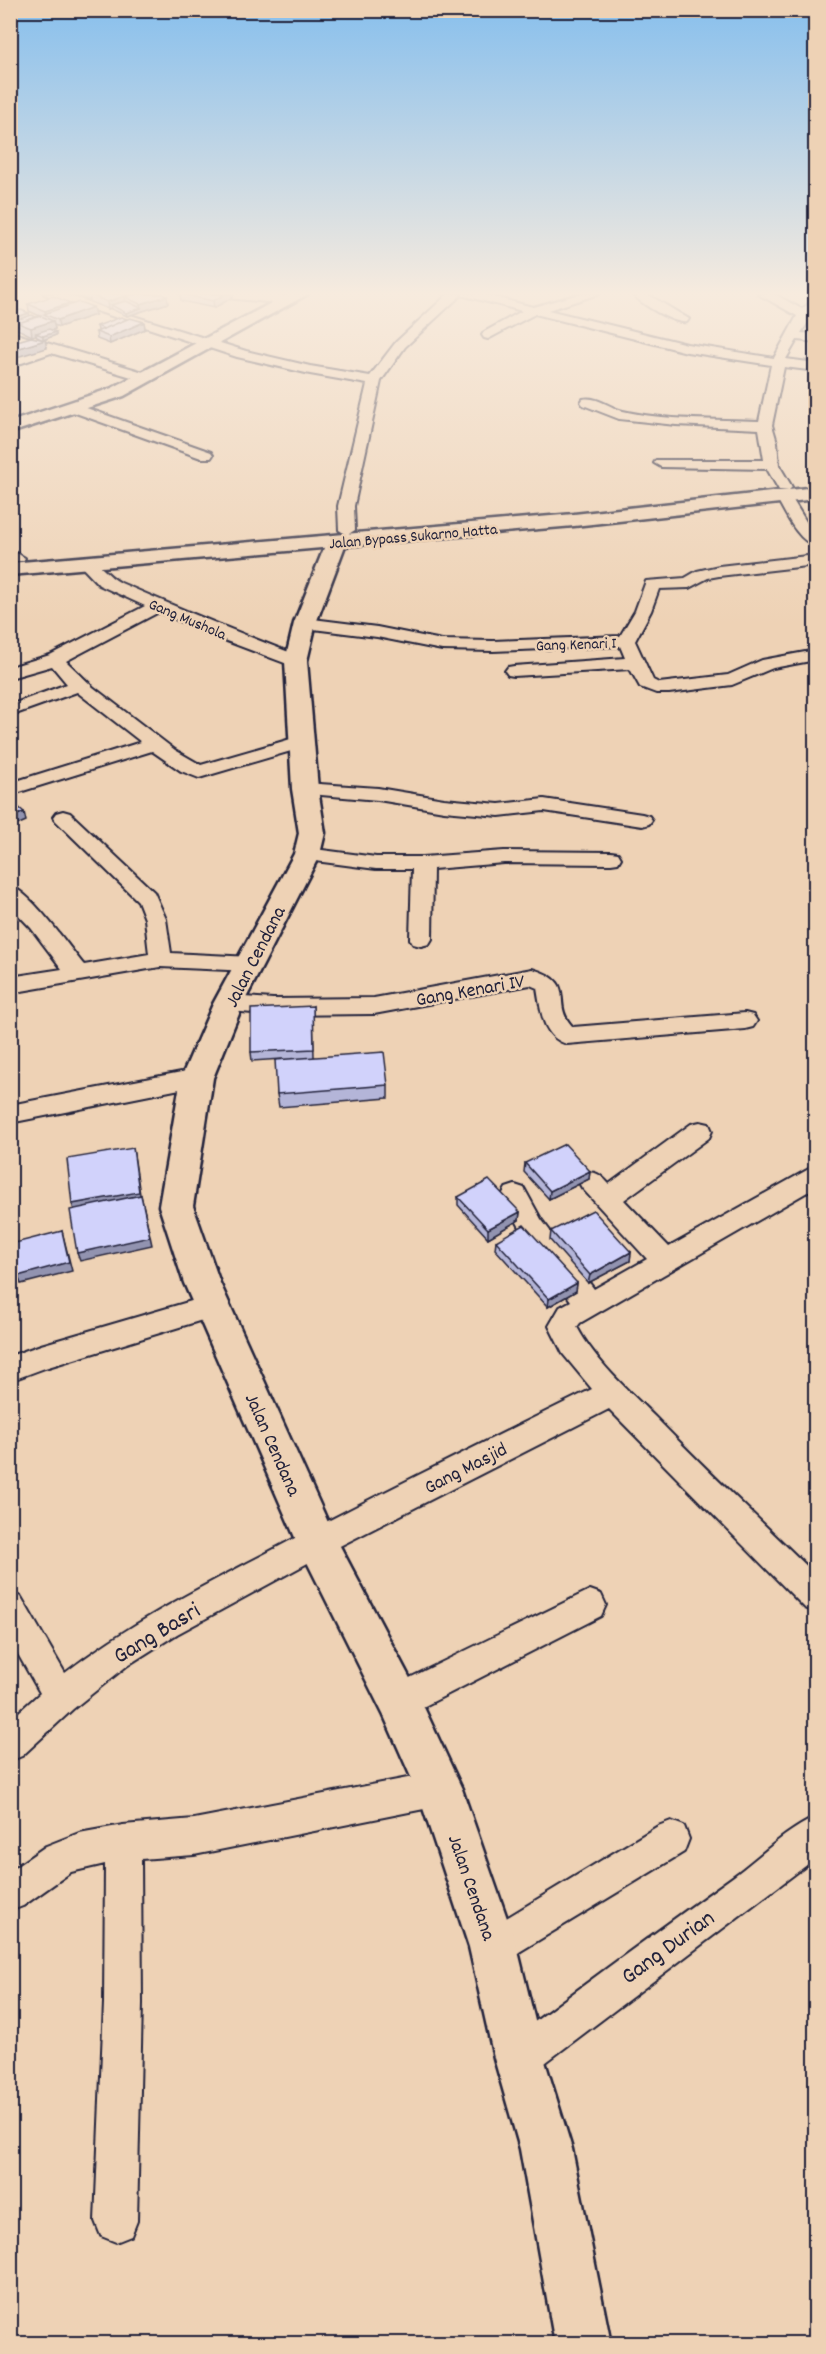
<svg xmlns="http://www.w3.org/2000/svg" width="826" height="2354" font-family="Dekko,sans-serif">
	<rect width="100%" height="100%" fill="#eed2b5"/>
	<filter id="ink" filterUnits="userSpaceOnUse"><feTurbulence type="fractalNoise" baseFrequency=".0167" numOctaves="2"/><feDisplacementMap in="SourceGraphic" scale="12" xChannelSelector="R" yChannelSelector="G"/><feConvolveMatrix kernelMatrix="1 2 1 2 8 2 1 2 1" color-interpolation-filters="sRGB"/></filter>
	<g filter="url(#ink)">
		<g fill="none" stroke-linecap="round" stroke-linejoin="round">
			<g stroke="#22223b" stroke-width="4">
				<path id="minor" d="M44,294H63L246,351L310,366L370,376L396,342L448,294H482L533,307L579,294H599L548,310L687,344L774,358L797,316L758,294H774L802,309L816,298V310L801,333L816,334V342L797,340L786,359L816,363V371L784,367L772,425L777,442L779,465L792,487L789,490H779L767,469L661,467L654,463L656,460H764L759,429L676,425L619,419L583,405L581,402L583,399C597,396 610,408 623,411C666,421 715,419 759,421L771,365L687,352L535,314L488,339L484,338L482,335L484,332L522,311L461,295L405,347L381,381L354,506L355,530L347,535L339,530L338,506L367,384L310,374L237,357Z
					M220,294C237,294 282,290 294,300L288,304L226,298Z
					M633,294H647L689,319L687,322C674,324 642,305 633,294Z
					M10,332L150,374L152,377L145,381L51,353L10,367V358L38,349L10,340Z
					M75,404L211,452L213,455L211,458H201L70,411L68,408L70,405Z
					M784,492L789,494L807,523L816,532V546C797,541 785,512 776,497Z
					M10,549L25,558L23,561H10Z
					M816,555V565L719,576L708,578L689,588L659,589L651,611L635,641L653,680L659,683L728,675L762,660L816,650V660L773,668L732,685L669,693H656L640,687L630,669L514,676L508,675L505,671L508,667L514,666L625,658L620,646L493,651L442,650L377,637L305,628L299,627L296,623L299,619L305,618L377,627L442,640L493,641L620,636L635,611L646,581L685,578L697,571L719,566Z
					M87,559C100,562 108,577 121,583C181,609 241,634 302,657L305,661L302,665H290L213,636L159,612L66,661L93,687L175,750L201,765L301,736L308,738L310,742L308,746L199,778L181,771L152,751L10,795V783L141,742L77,692L10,716V705L67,684L52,666L10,678V667L50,655L145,606L99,585L79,564Z
					M305,783L378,788L444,799L499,804L544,799L642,814L649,816L652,820L649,824L642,826L544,811L499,816L444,811L378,800L298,793L295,789L298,785Z
					M63,811L70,813L154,892L166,919L171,953L251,957L259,959L262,964L259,969L251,971L160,967L10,993V977L62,969L31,928L10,906V886C31,892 69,947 84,965L149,954L145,919L138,901L56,821L53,817L56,813Z
					M307,848L376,857H423L504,851L611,852L618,853L621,858L618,863L611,864L504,863L433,869L432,939L429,944L421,946L413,944L410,939L412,869H376L300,859L297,854L300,849Z
					M532,969C580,983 549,1002 573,1027L745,1013L753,1015L757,1021L753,1027L745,1029L567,1044C542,1037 541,1010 537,988L530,985L374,1014L273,1015L220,1010L217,1004L220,998L228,996L273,999L374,998Z
					M197,1069L205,1072L209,1078L205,1084L10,1123V1105Z
					M700,1122L709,1124L712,1131L709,1138L624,1200L669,1247L816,1165V1187L580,1323L577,1327C595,1361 628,1390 655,1417C707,1471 762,1522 816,1575V1612L805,1608L609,1409L328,1552L177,1634L128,1665L73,1709L22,1756L10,1761V1720L40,1693L10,1640V1593L21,1597L65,1673C126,1626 193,1591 261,1556C370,1498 481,1444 592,1389L563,1354L549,1326L560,1307L571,1301L523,1233L502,1195L506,1188L515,1185L524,1188L541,1219L594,1289L647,1259L582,1188L578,1181L582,1174C595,1170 600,1174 609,1184L691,1124Z
					M212,1295L222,1298L226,1306L222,1314L45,1368L10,1381V1356L41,1345Z
					M590,1590L601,1594L606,1605L601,1616L411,1713L399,1718L387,1713L382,1701L387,1689Z
					M439,1772L451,1777L456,1789L451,1801L439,1806L194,1855L141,1859L142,2003L137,2221L131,2236L116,2242L101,2236L95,2221L104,2003L105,1864L71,1872L23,1906L10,1911V1871L46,1846L79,1833L123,1825L194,1819Z
					M816,1817V1858L533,2072L519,2077L505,2072L500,2058L505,2044C581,1987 657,1931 734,1876C760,1857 786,1830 816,1817Z
					M671,1821L684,1826L689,1839L684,1852L506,1960L493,1966L480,1960L474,1947L480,1934L658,1826Z"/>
			</g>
			<g stroke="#22223b" stroke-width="5">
				<path id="tertiary" d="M288,294H308L124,396L10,433V422L112,388Z
					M336,537L343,539L346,543L316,623L307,661L318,789L325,833L320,854L243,1004L213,1078L193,1206L220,1283L331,1529L414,1686L462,1789L517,1947L544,2058L572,2149L611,2344H555L520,2149L494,2058L469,1947L418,1793L384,1716L297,1542L184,1283L159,1206L181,1078L213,1004L294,854L299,833L292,789L285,661L294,623L326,543L329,539Z"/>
			</g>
			<g stroke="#22223b" stroke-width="5">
				<path id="trunk" d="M816,487V499L574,526L10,575V563L574,514Z"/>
			</g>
			<use href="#minor" fill="#eed2b5" fill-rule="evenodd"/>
			<use href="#tertiary" fill="#eed2b5" fill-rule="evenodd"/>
			<use href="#trunk" fill="#eed2b5" fill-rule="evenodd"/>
		</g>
		<path fill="#b4b5d8" stroke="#22223b" stroke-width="1.5" d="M73,294H163L168,303L127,316L111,309V308L108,309L90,302V299L88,300Z
			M180,294H233V297L214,308L181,301Z
			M28,304L71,305L95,315L59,327L54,325L55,329L51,330L56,335L43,340L37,337L36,335L32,336L11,326L10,313L36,317L40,316L29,311Z
			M127,319L144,322L145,329L110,344L97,339L96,332L99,331L98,330L97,326Z
			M313,1006L314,1057L388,1085V1098L279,1107L277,1094L282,1059L252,1061L251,1052Z
			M525,1163L590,1171L589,1179L549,1199L524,1172Z
			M458,1197L520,1212L519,1220L488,1238L458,1205Z
			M551,1231L631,1252L630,1261L588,1283L550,1240Z
			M496,1241L577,1283L576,1291L548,1307L495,1249Z"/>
		<path fill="#9293b0" stroke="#22223b" stroke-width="1.5" d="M130,294H146L125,297L126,303L111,305V308L108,309L107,302Z
			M225,294H233V297L214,308L213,301Z
			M167,296L168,303L127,316L126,313L141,308L140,304Z
			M70,303L72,310L46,315L45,311Z
			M93,307L95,315L59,327L58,320Z
			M29,313L30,317L10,322V319Z
			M53,321L55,329L38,334L36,333V335L32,336L31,328Z
			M144,322L145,329L110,344L109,337Z
			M56,332V335L43,340V336Z
			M18,337L19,345L10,347V340Z
			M45,340L47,348L10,359V351Z
			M24,812L26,821L10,828V818Z
			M133,1148L141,1201L75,1213L72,1204Z
			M590,1171L589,1179L549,1199L550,1191Z
			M141,1195L152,1245L80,1261L77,1253Z
			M520,1212L519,1220L488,1238V1229Z
			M62,1231L72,1271L21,1284L18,1276Z
			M631,1252L630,1261L588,1283L590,1275Z
			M577,1283L576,1291L548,1307L549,1299Z"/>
		<path fill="#d1d2fb" stroke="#22223b" stroke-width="1.5" d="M89,294H130L107,302Z
			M136,294H163L167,296L140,304L125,297Z
			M181,294H225L213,301Z
			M53,296L70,303L45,311L28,304Z
			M126,301L141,308L126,313L111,305Z
			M79,302L93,307L58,320L44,314Z
			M21,310L29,313L10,319V313Z
			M32,315L36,317L18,323L19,326L10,322Z
			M41,316L53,321L31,328L18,323Z
			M121,317L127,319L104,329L97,326Z
			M130,318L144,322L109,337L96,332Z
			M49,329L56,332L43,336L36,333Z
			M10,334L18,337L10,340Z
			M31,337L45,340L10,351V343Z
			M10,800L24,812L10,818Z
			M313,1006L314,1049L251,1052V1009Z
			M384,1052L388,1085L277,1094L275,1060Z
			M565,1144L590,1171L550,1191L525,1163Z
			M133,1148L139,1192L72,1204L67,1159Z
			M489,1180L520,1212L488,1229L458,1197Z
			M141,1195L150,1237L77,1253L70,1210Z
			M593,1210L631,1252L590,1275L551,1231Z
			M524,1225L577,1283L549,1299L496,1241Z
			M62,1231L69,1262L18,1276L11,1244Z"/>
	</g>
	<linearGradient id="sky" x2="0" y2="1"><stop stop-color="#87bfed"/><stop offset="0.47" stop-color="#f7ebde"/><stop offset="1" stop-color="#f7ebde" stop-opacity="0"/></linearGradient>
	<rect width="826" height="624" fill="url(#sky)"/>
	<g text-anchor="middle" stroke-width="5" stroke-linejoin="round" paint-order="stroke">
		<g font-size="16" fill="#22223b" stroke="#eed2b5">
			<text transform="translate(413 535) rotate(-5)" y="6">Jalan Bypass Sukarno Hatta</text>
			<text transform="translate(188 618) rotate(23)" y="6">Gang Mushola</text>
			<text transform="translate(576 643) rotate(-2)" y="6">Gang Kenari I</text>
		</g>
		<g font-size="20" fill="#22223b" stroke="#eed2b5">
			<text transform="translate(254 956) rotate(-63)" y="7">Jalan Cendana</text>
			<text transform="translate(470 989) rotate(-10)" y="7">Gang Kenari IV</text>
			<text transform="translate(274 1444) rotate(66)" y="7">Jalan Cendana</text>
			<text transform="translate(465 1467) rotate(-27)" y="7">Gang Masjid</text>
			<text transform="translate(473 1887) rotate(71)" y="7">Jalan Cendana</text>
		</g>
		<g font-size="24" fill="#22223b" stroke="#eed2b5">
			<text transform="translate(156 1632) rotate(-31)" y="8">Gang Basri</text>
			<text transform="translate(667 1946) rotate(-36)" y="8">Gang Durian</text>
		</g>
	</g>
	<rect width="826" height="2354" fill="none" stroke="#eed2b5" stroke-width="36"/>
	<rect x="18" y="18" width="790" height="2318" fill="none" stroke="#22223b" stroke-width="2" filter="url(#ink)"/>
</svg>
